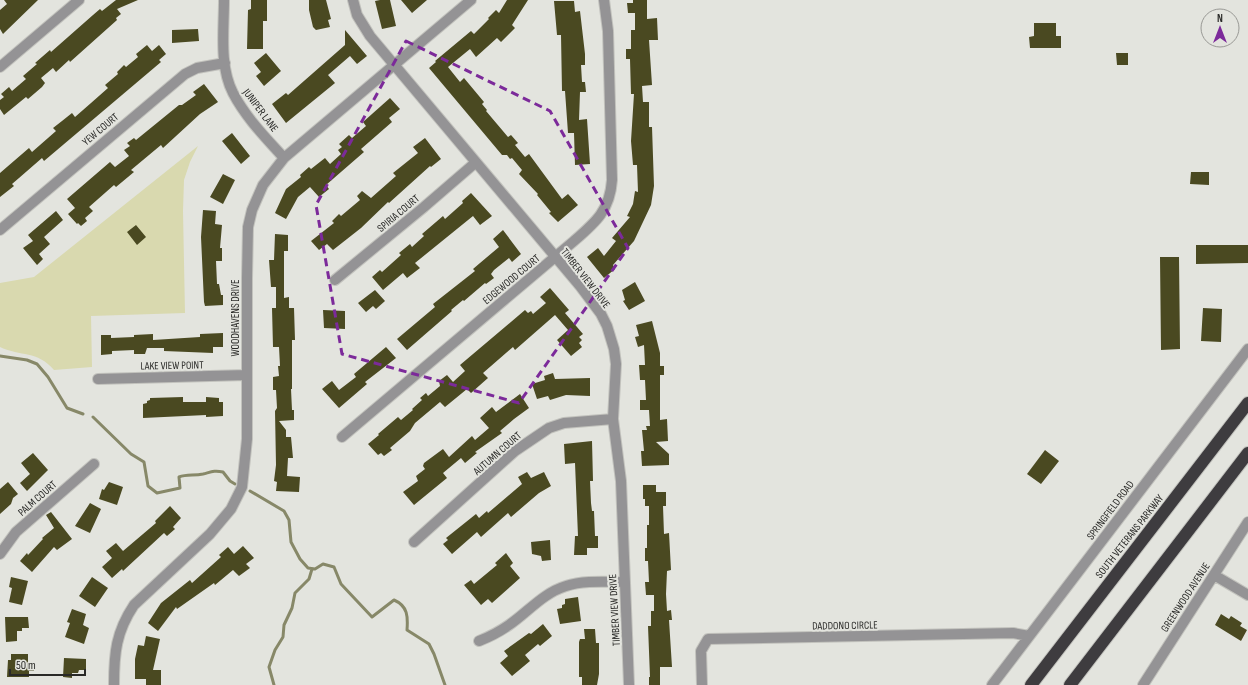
<svg xmlns="http://www.w3.org/2000/svg" width="1248" height="685" font-family="'Sofia Sans Condensed',sans-serif">
	<rect width="100%" height="100%" fill="#e3e4de"/>
	<path fill="#d9d9af" d="M198,146L190,162L184,180L183,211L185,313L91,316L92,367L54,370C37,350 21,357 0,347V283L34,277Z"/>
	<g fill="none" stroke-linecap="round" stroke-linejoin="round">
		<path stroke="#878868" stroke-width="3" d="M0,356L27,360L37,364L48,377L67,408L83,414
			M93,417L131,454L144,462L148,486L157,493L180,488L179,477C187,474 194,476 203,474C211,472 214,470 223,472L230,481L235,484
			M250,491L284,511L289,520L291,542L300,559L308,568L315,569L323,564L334,567L341,584L372,617L394,600C408,606 408,617 407,630L429,644L434,654L445,685
			M274,685L269,667L275,650L283,637L284,625L292,608L295,593L309,579L312,569"/>
	</g>
	<path fill="#4a4921" d="M4,0H38L3,34L0,29V10L7,4Z
		M116,0H138L117,9L121,14L116,18L117,20L70,62L69,60L56,72L53,68L41,78L45,83L42,87L28,99L26,97L4,115L0,109V100L4,97L1,94L9,87L12,91L26,79L23,76L37,64L35,63L50,50L51,52L93,15L100,9L102,11Z
		M251,0H267V21H263V49H247L248,10L251,9Z
		M309,0H326L331,19L328,20L330,27L316,30L313,27L309,10Z
		M380,0H390L396,26L382,29L375,1Z
		M401,0H427L412,13Z
		M507,0H528L512,25L515,28L501,42L497,38L476,57L470,49L448,67L460,82L464,78L484,102L482,104L487,110L486,111L508,137L511,135L518,143L515,145L525,157L529,154L562,199L568,194L578,205L558,222L549,213L551,212L537,195L538,194L519,174L522,170L512,158L510,159L507,155H502L429,68L436,62L435,61L471,31L474,34L489,19L488,18L496,10L499,13Z
		M633,0H647V19L657,18L658,40H649L652,85L642,86L643,102H649V127H652L654,186L651,205L634,241L613,265L615,269L604,278L587,257L598,248L604,256L616,241L612,238L630,217L627,216L633,204L635,191L638,192L637,165H633L631,141L634,94H631L630,59H626V49H631V30H635V13H628L627,3H633Z
		M554,1H574L575,12L580,11L585,54V65H581L582,82H585L586,92H580L579,120L587,119L590,164L575,165L574,133H568L565,91H562L561,35H557Z
		M1034,23H1056V36H1061V48H1030L1029,37L1034,36Z
		M198,29L199,41L172,43V30Z
		M345,30L367,56L357,64L350,56L328,75L335,83L286,123L272,104L286,93L288,95L345,45Z
		M147,45L152,51L159,45L166,54L159,60L161,62L44,161L42,158L19,178L12,184L14,186L0,197V173L29,148L32,152L56,131L53,128L62,121L72,113L75,117L91,103L108,88L105,85L118,74L117,72L124,65L126,67L138,57L136,54Z
		M266,53L281,71L264,86L256,76L261,72L254,63Z
		M1116,53H1128V65H1117Z
		M204,84L218,102L200,114L163,148L161,145L131,170L134,172L116,187L114,185L89,207L93,211L85,218L87,221L81,226L78,223L77,224L68,214L75,208L67,199L110,162L115,167L129,156L124,150L130,146L127,143L134,138L136,140L179,105H182L196,95L193,92Z
		M390,98L400,109L389,118L392,122L361,149L364,152L326,185L329,189L319,197L310,187L298,197L286,219L275,213L286,189L301,177L300,175L309,167L311,169L325,158L330,164L341,154L338,150L342,147L339,144L349,135L352,138L366,126L363,122Z
		M232,133L250,156L241,164L222,141Z
		M425,138L441,159L431,167L430,166L389,203L388,202L361,228L333,250L327,244L319,250L311,241L334,223L332,221L339,214L341,216L360,200L357,196L362,191L371,198L396,176L393,173L418,153L413,147Z
		M1191,172H1209V185L1190,184Z
		M223,174L235,180L223,204L210,197Z
		M471,193L492,216L480,225L473,216L415,263L420,268L407,278L403,273L383,290L372,277L380,270L382,272L401,255L399,253L410,244L412,247L424,236L422,234L443,216L445,219L463,203L462,201Z
		M203,210L216,211L215,224L222,225L220,248H222V261H216L217,284H219L221,295H223V305L205,306L204,302L201,237Z
		M56,211L63,220L44,237L50,244L39,254L43,259L37,265L23,248L33,241L28,235Z
		M136,225L146,237L137,245L127,232Z
		M503,230L521,254L512,262L509,258L494,270L491,274L494,278L486,284L485,283L464,301L463,300L451,310L452,311L407,350L397,339L435,307L433,304L475,271L473,269L480,263L499,247L493,239Z
		M275,234L288,235V251H284V298L289,297V308H294L295,340H292V389H291L292,410H294V420L279,421L286,430V437H291L293,458H288L287,476L300,477L299,492L276,491L277,482L274,481L276,465L275,411L277,408L276,390H273V377L279,376L278,366H280L279,347H273L272,308H276V287H271L269,260H274Z
		M1196,245H1248V263L1196,264Z
		M1160,257H1179L1180,349L1161,350Z
		M635,282L645,301L629,310L623,301L625,300L622,290Z
		M550,288L569,310L565,313L583,334L579,337L582,340L579,343L582,347L571,356L557,340L568,330L555,315L515,350L513,347L483,373L488,378L471,393L467,389L445,407L440,402L415,423L410,431L390,448L392,450L384,456L381,453L378,455L368,444L379,435L378,434L398,417L401,420L413,410L412,409L422,400L420,398L426,393L428,396L440,386L439,381L447,375L453,382L465,371L460,365L525,310L528,313L531,311L533,314L546,303L540,297Z
		M375,290L385,301L376,309L373,306L366,312L358,303Z
		M1203,308L1222,309L1221,342L1201,341Z
		M323,310L345,311V329L324,328Z
		M652,321L660,353V366H664V375H660V420L667,419L668,441L656,442L669,454V465L642,466L641,451H644L642,430H647L646,426H650L649,410H640V400H646L645,380H640L639,365H645L644,345L638,347L635,337L639,336L636,325Z
		M223,333V347H213V353L164,351V348H147L145,354H134V350L112,351V354L101,355V335H111V338L134,337V335L153,334V340L200,337V334Z
		M386,347L396,358L365,382L367,384L339,408L322,389L332,381L339,390L356,377L354,374Z
		M553,373L555,379L590,378V396L566,395L550,400L548,396L537,399L532,384L545,380L544,376Z
		M520,394L529,408L514,419L500,431L502,433L475,452L477,453L465,463L461,458L443,473L447,478L414,505L403,492L418,481L416,476L425,469L423,466L424,463L443,449L449,457L472,436L475,440L489,428L480,418L492,407L496,412Z
		M183,397V402H206V397L219,398V402H223V416L206,417V415L143,418V404L147,403V401L150,400V398Z
		M592,441L593,481H590L591,503L592,511H594L595,536H598V548H587V555H574L575,536H578L575,463L565,464L564,444Z
		M1045,450L1059,461L1041,484L1027,474Z
		M33,453L48,470L27,491L20,483L30,474L21,463Z
		M527,472L531,478L544,472L551,486L539,493L511,517L508,513L481,537L477,532L452,554L443,544L448,540L446,538L476,514L479,518L487,511L488,513L522,484L518,477Z
		M8,482L18,494L13,498L11,504L0,514V489Z
		M109,482L123,487L117,505L99,499L102,489L104,490Z
		M643,485H656V492H666V506H663L664,534L669,533L671,570L667,571L666,594L667,611L671,610L672,620H669L672,667H660V685H649V677H650L648,626H651V611H654V595H646L645,582H649L648,561H645V548H647V525H649V506H645V499H643Z
		M90,503L101,509L90,533L75,526Z
		M170,506L181,518L173,527L175,529L167,536L164,533L123,571L122,569L112,578L102,567L112,558L106,551L116,543L123,551L156,523L155,521Z
		M51,512L72,539L57,550L54,547L32,572L20,561L27,553L28,555L43,539L42,538L54,528L46,515Z
		M550,540L551,560L542,561L541,556L532,554L531,542Z
		M243,546L254,558L246,564L250,568L239,576L233,570L215,585L214,583L177,609L176,607L158,631L148,623L161,603L190,580L192,583L221,557L219,555L228,547L234,554Z
		M506,553L513,563L510,566L520,578L492,603L488,599L481,605L464,585L471,580L474,584L497,565L495,563Z
		M11,577L28,581L22,605L9,602L12,588L9,587Z
		M92,577L108,588L95,607L79,596Z
		M578,597L581,621L560,624L557,609L562,608V605L565,604V599Z
		M72,609L86,614L83,625L89,628L84,644L65,637L70,623L67,622Z
		M1221,614L1229,619L1231,616L1242,623L1240,626L1247,630L1241,641L1215,625Z
		M5,617H28L29,628H22V631H17V641L6,642Z
		M543,624L552,636L540,646L538,644L525,655L530,661L512,676L500,663L508,656L504,651L529,633L531,634Z
		M584,629H595L596,643H599V674L597,685H582V677H579V642L580,639H585Z
		M146,636L160,639L153,670H161V685H146V679H135V659L138,645L144,646Z
		M11,654H28V662H34V671H29V677H7L8,660H11Z
		M64,658L86,659V670H79L78,673H72V678L63,677Z"/>
	<g fill="none" stroke-linecap="round" stroke-linejoin="round">
		<g stroke="#c2c2bd" stroke-width="12">
			<path id="street" d="M224,0C224,30 219,66 233,93C246,118 266,138 284,158
				M353,0L357,15L370,36L580,286L601,314L607,326L614,349L616,364L613,419L621,481L629,685
				M0,67L79,0
				M0,230L185,74L197,68L225,63
				M335,280L424,207L475,163
				M98,379L247,375
				M342,437L574,241C596,222 610,210 612,180L608,31L604,0
				M414,542L515,451L549,428L564,423L613,419
				M0,554L16,532L94,464
				M1214,575L1248,595
				M479,641C489,637 499,632 509,625C528,612 543,593 566,586C584,580 606,582 624,582
				M114,685C114,653 116,632 134,605L210,534L231,509L242,487L247,439V278L248,227L252,210L263,185L284,158L471,0
				M702,685L701,651L708,639L1013,633L1029,636
				M992,685L1248,349
				M1143,685L1248,522"/>
		</g>
		<g stroke="#c2c2bd" stroke-width="14">
			<path id="highway" d="M1031,685L1248,403
				M1070,685L1248,453"/>
		</g>
		<use href="#street" stroke="#949395" stroke-width="10"/>
		<use href="#highway" stroke="#3e3c3f" stroke-width="12"/>
	</g>
	<path fill="none" stroke="#7c2a9a" stroke-width="3" stroke-dasharray="8 5" stroke-linejoin="round" d="M406,41L550,111L628,248L519,403L342,354L316,205Z"/>
	<g text-anchor="middle" stroke-width="4" stroke-linejoin="round" paint-order="stroke">
		<g font-size="11" fill="#292927" stroke="#e3e4de">
			<text transform="translate(261 110) rotate(53)" y="4">JUNIPER LANE</text>
			<text transform="translate(100 129) rotate(-40)" y="4">YEW COURT</text>
			<text transform="translate(398 213) rotate(-40)" y="4">SPIRIA COURT</text>
			<text transform="translate(586 278) rotate(52)" y="4">TIMBER VIEW DRIVE</text>
			<text transform="translate(511 279) rotate(-40)" y="4">EDGEWOOD COURT</text>
			<text transform="translate(235 318) rotate(-90)" y="4">WOODHAVENS DRIVE</text>
			<text transform="translate(172 365) rotate(-1)" y="4">LAKE VIEW POINT</text>
			<text transform="translate(497 453) rotate(-41)" y="4">AUTUMN COURT</text>
			<text transform="translate(37 498) rotate(-41)" y="4">PALM COURT</text>
			<text transform="translate(1110 510) rotate(-53)" y="4">SPRINGFIELD ROAD</text>
			<text transform="translate(1129 536) rotate(-52)" y="4">SOUTH VETERANS PARKWAY</text>
			<text transform="translate(1185 597) rotate(-57)" y="4">GREENWOOD AVENUE</text>
			<text transform="translate(614 610) rotate(-93)" y="4">TIMBER VIEW DRIVE</text>
			<text transform="translate(845 625) rotate(-1)" y="4">DADDONO CIRCLE</text>
		</g>
	</g>
	<g transform="translate(1220 28)"><circle r="19" fill="#e3e4de" stroke="#999995"/>
	<path d="M0-3L7 15L0 10L-7 15Z" fill="#7c2a9a"/>
	<text y="-6" font-size="11" font-weight="bold" text-anchor="middle" fill="#292927">N</text>
	</g>
	<path d="M10 669v6h75v-6" fill="none" stroke="#292927" stroke-width="2"/>
	<text x="16" y="669" font-size="12" fill="#292927" stroke="#e3e4de" stroke-width="3" paint-order="stroke">50 m</text>
</svg>
